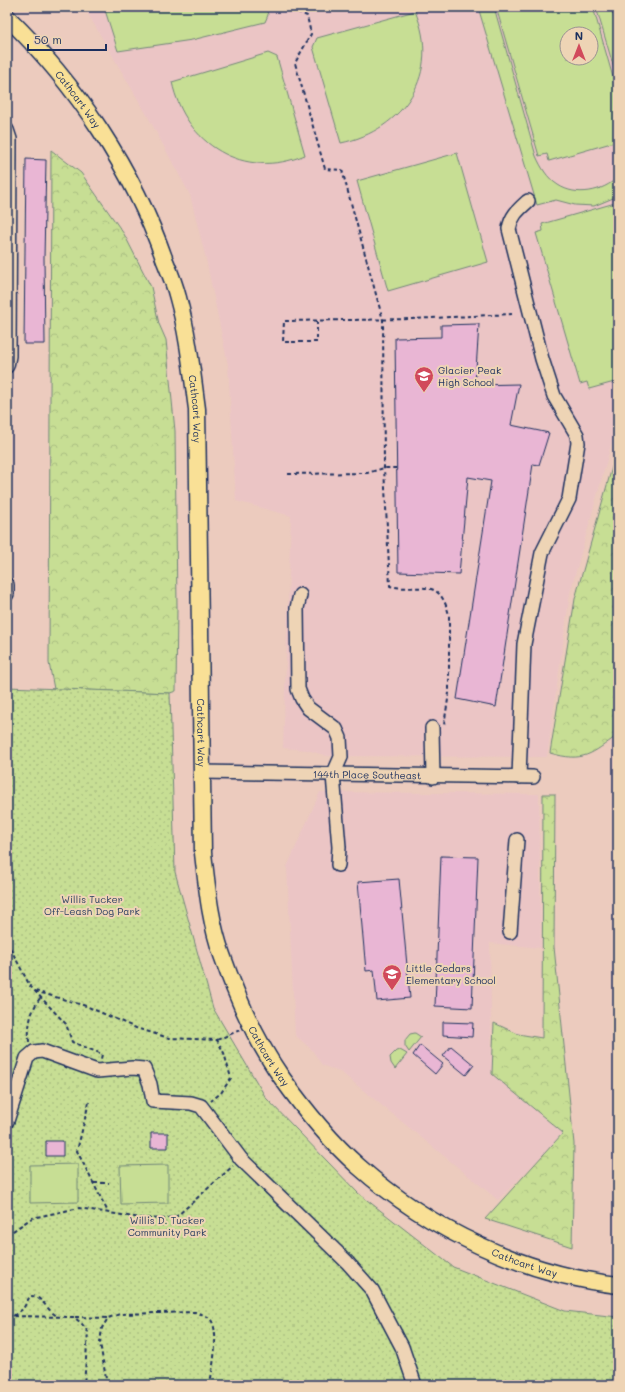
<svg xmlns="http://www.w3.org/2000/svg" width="625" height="1392" font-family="Mali,sans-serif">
	<defs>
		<pattern id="forest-crowns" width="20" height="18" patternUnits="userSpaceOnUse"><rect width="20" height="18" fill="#c7de94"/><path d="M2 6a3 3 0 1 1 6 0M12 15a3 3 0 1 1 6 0" fill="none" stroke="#aabf82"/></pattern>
		<pattern id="park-dots" width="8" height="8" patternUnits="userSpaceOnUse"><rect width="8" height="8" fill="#c7de94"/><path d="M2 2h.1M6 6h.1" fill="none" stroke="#aabf82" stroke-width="1.8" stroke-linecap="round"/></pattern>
	</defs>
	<rect width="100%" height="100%" fill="#eccbbe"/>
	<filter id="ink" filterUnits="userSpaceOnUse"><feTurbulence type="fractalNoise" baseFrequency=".025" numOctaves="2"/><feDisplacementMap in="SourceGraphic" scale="8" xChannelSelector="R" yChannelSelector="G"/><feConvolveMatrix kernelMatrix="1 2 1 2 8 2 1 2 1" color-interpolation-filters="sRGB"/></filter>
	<g filter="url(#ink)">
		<path fill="#ebc5c5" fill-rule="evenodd" d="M84,7H618V420L570,593L547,757L327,756L307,750L283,748L291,516L236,501L228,365L206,259L190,195L147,115ZM567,34H591V58H567Z
			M320,792L539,794L541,948L490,943L492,1074L564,1133L498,1200L342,1073L322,1065L312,1050L295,1035L287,867Z"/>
		<path fill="url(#forest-crowns)" stroke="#718679" d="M51,150L81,173L124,234L151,287L159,324L166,340L175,431L177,607L176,691L170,693L54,689L49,663Z
			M618,446V735C591,754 584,763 550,753L575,599Z
			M543,794H555L554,947L574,1144L572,1247L485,1219L563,1133L492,1074L494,1023L518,1034L542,1038Z"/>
		<path fill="url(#park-dots)" stroke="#718679" d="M7,687L170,693L175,872L213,1008L266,1098L358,1193L453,1267L565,1311L618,1317V1385H7Z"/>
		<path fill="#c7de94" stroke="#718679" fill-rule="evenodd" d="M104,7H266L268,15L265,22L192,40L118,51Z
			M478,7H494L536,156C541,167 547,178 558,185C576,197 603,192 618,177V196L594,206L575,205L556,200L537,205Z
			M496,7H593L618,95V141L549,161L547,154L539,156ZM567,34H591V58H567Z
			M596,7H611L618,31V82Z
			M415,11C442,73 404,130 341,143L313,47L317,38Z
			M268,53L277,57L305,155C244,181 185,144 172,82Z
			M457,153L488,262L388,291L357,181Z
			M615,203L618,209V381L589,389L587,382L580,384L536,233L543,231L542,224Z
			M415,1033L421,1037L409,1052L405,1046V1040L410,1034Z
			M400,1050L407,1054L395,1069L391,1063L390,1057L396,1051Z
			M78,1164V1202L30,1203V1165Z
			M168,1165V1203L121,1204L120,1166Z"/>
		<path fill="#e9b6d4" stroke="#1b2f5e" d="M26,159L46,160L44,258L45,344H24Z
			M479,324L475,385L519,384L511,425L549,433L539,465L533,464L496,707L457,699L491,481L468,477L459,574L398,572L395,338L441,337V325Z
			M441,856L478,857L472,1008L435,1006Z
			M399,879L410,998L377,1001L374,970L366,971L358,882Z
			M443,1022L473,1023L472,1037L443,1035Z
			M420,1045L443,1064L435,1074L413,1055Z
			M451,1046L474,1065L466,1075L443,1056Z
			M151,1133H168V1148H151Z
			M46,1141H63V1156H46Z"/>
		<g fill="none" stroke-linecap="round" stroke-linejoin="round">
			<g stroke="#1b2f5e" stroke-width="16">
				<g id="minor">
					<path d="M7,130L10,139L9,356L7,366"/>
					<path d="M7,585V594"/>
					<path d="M300,595L297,608L298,689L302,699L308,708L336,729L340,738L341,757L333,775L339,847L338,865"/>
					<path d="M432,728L433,777"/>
					<path id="s1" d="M201,772L533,777"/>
					<path d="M519,777L524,644L542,553L569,499L578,443L577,435L554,396L542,359L509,229C511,216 518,210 528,201"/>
					<path d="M510,932L517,840"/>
					<path d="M7,1121L27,1058L34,1052L42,1051L97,1071L132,1068L144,1069L150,1084L153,1101L191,1103L201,1106L241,1159L347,1262L372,1290L402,1347L415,1385"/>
				</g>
			</g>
			<g stroke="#1b2f5e" stroke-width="19">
				<g id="major">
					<path id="s2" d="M7,17C77,85 133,169 165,261C170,273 175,286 178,298C188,334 192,372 197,409L203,853C207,887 210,922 222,955C237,998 256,1041 282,1078C304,1109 330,1141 358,1166C430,1230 523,1274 618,1285"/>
				</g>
			</g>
			<path stroke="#1b2f5e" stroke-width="2" stroke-dasharray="4 3" stroke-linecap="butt" d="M293,7L294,10L307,16L311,34L295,63L325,169L342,170L383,320L384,468L390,586C420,593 439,575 449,615V693L444,725
				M317,321V342H283L284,321L412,319L512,314
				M288,474L367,473L384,468H396
				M7,942L30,986L66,1024L72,1042L102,1054L101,1059
				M35,991L86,1006L136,1028L169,1038L217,1040L224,1053L231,1078L221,1093L211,1101
				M217,1040L240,1030
				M29,1042C28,1025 30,1011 41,997
				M89,1102L77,1151L108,1212
				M94,1183H109
				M7,1235L32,1218L79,1208L140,1218L164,1219L177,1216L233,1166
				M7,1316L74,1317L82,1324L88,1332L84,1385
				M13,1316L23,1309L30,1296C42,1295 46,1310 57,1316
				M75,1317L108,1318
				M107,1385L100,1343L102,1328L108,1318L120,1314L195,1312C201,1314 207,1315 211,1320C220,1333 212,1369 210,1385"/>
			<use href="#minor" stroke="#eed4b5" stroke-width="13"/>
			<use href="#major" stroke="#f9e096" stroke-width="16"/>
		</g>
	</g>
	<defs>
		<g id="school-pin" transform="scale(1)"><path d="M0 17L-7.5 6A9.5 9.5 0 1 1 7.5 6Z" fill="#d1495b" stroke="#eed4b5"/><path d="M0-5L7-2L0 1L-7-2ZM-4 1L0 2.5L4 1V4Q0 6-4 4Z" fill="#fff"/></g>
	</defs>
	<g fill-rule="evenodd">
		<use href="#school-pin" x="424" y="376"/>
		<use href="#school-pin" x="392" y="974"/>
	</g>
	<g text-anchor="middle" stroke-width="4" stroke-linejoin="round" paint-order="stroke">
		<g font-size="10" fill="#1b2f5e" stroke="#eed4b5">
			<text dy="4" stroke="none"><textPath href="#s2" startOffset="109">Cathcart Way</textPath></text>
			<text dy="4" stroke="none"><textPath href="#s2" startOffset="445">Cathcart Way</textPath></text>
			<text dy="4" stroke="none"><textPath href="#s2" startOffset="769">Cathcart Way</textPath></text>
			<text dy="4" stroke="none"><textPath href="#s1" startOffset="166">144th Place Southeast</textPath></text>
			<text dy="4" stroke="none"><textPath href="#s2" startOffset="1105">Cathcart Way</textPath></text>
			<text dy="4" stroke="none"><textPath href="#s2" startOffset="1441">Cathcart Way</textPath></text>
		</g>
		<g font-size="10" fill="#1b2f5e" stroke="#eed4b5" text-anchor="start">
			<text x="438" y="374">Glacier Peak<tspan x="438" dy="12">High School</tspan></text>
			<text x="406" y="972">Little Cedars<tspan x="406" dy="12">Elementary School</tspan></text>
		</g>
		<g font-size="10" fill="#2c4063" stroke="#eed4b5">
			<text x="92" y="903">Willis Tucker<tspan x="92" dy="12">Off-Leash Dog Park</tspan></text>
			<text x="167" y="1224">Willis D. Tucker<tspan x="167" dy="12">Community Park</tspan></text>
		</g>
	</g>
	<rect width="625" height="1392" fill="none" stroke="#eed4b5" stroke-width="24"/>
	<rect x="12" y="12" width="601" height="1368" fill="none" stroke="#1b2f5e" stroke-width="1.5" filter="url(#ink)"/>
	<g transform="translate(579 46)"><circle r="19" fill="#eed4b5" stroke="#9a9292"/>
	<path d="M0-3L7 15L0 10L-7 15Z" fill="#d1495b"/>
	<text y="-6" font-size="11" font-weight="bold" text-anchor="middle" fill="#1b2f5e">N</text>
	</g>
	<path d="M28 44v6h78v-6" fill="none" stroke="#1b2f5e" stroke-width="2"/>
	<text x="34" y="44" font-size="12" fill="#1b2f5e" stroke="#eed4b5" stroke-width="3" paint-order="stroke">50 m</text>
</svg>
